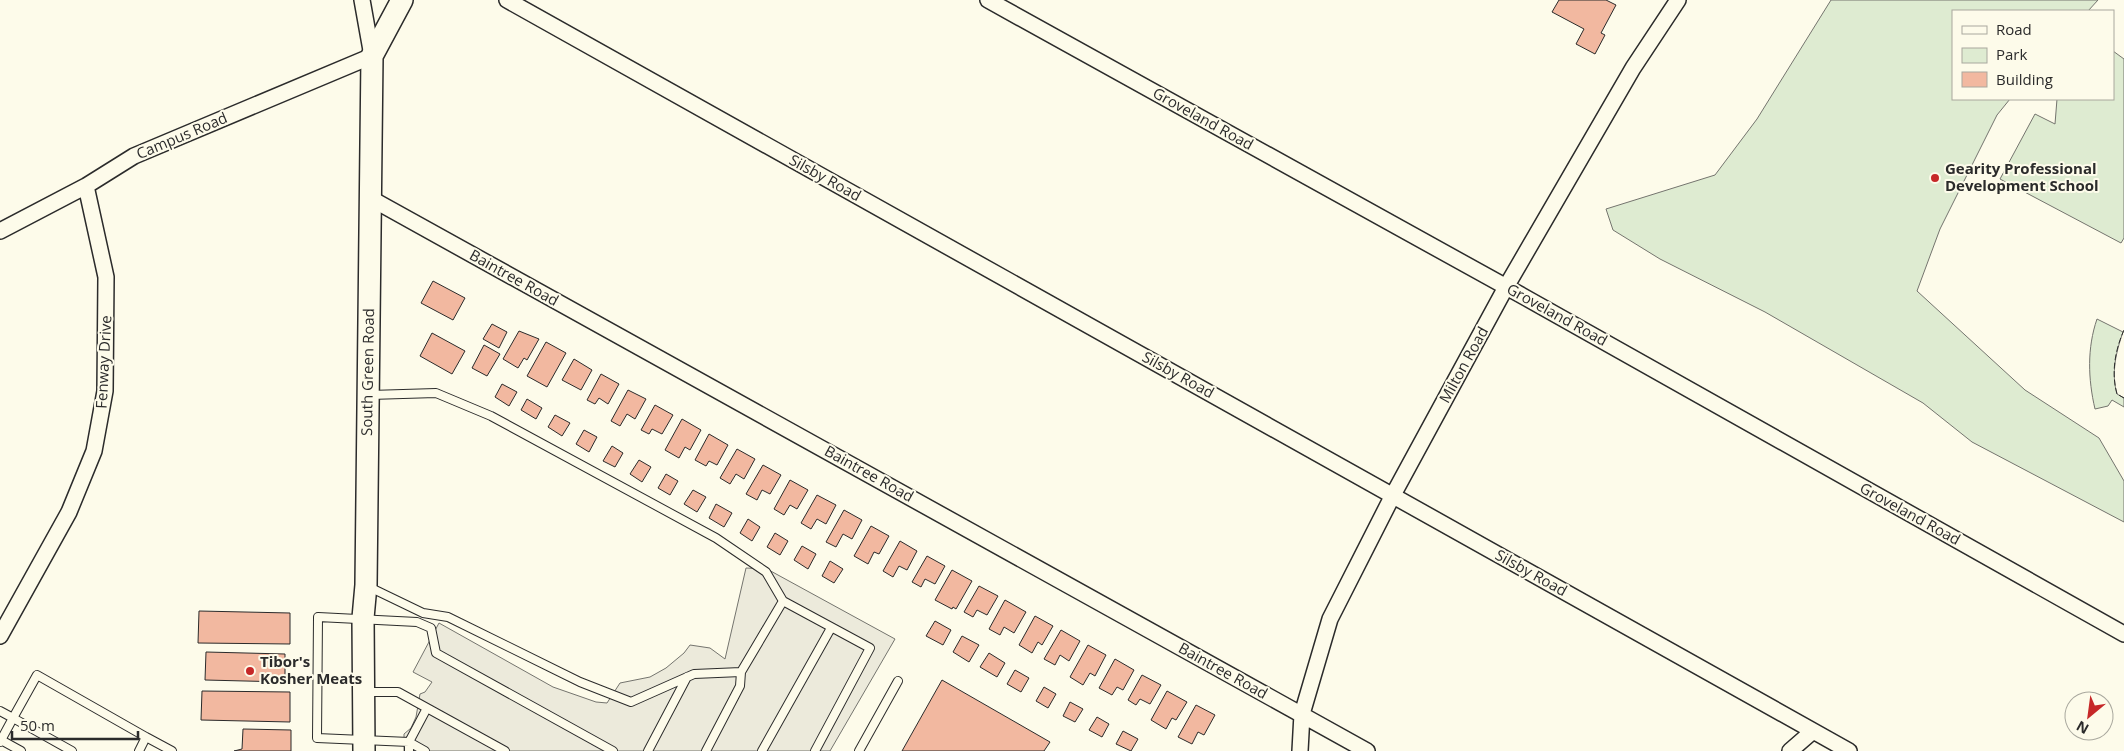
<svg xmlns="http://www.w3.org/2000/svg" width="2124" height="751" font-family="'Open Sans',sans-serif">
	<rect width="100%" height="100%" fill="#fdfbea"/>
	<path fill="#deebd1" stroke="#74746e" d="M1831,0H2098L2088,11H1953V99H2010L1997,115L1940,229L1917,291L2025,390L2099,438L2124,481V522L1972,442L1923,403L1765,312L1660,259L1613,230L1606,209L1715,175L1757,119Z
		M2113,51L2124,59V238L2121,243L2000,179L2035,114L2055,124L2057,99H2113Z
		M2097,319L2123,332C2116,352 2111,373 2117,394L2124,398V407L2112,400L2108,406L2095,409C2088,379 2087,348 2097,319Z"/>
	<path fill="#eceadb" stroke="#74746e" d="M746,568L767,569L895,639L830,751H404V734L411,728L416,717L420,694L425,692L432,682L413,672L439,623L553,687L596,702L607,703L620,683L650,677L666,668L684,653L690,645L710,648L725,659Z"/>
	<path fill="#f2b8a0" stroke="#2b2b2b" d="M1559,0H1606L1616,5L1601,33L1605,35L1595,54L1576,44L1584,29L1552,12Z
		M433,281L465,298L453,320L421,303Z
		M492,324L507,332L499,348L483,339Z
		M519,331L539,339L527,360L524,358L518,368L503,359Z
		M432,333L465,351L452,374L420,356Z
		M546,342L566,353L547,387L527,376Z
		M484,345L500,354L487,376L472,368Z
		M574,359L592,370L581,390L562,380Z
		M601,374L619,384L608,404L599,398L595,404L587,400Z
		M502,384L517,392L509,406L495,397Z
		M628,390L646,399L635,419L627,414L620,426L611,421Z
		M527,399L542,408L536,419L521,410Z
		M655,405L673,415L662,434L652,429L649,434L641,430Z
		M555,415L570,423L562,436L548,427Z
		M682,419L701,430L690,450L685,447L679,458L665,450Z
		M584,430L597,437L589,452L576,444Z
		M709,434L728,445L717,465L709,461L706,466L695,460Z
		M612,446L623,453L615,467L603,461Z
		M737,449L755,459L744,479L736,474L730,484L720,478Z
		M639,460L651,467L642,482L630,474Z
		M763,465L781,475L770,494L762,490L757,500L746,494Z
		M666,474L678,481L670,495L658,488Z
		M790,480L808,490L797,509L790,505L784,515L774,509Z
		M693,490L706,497L697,512L684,504Z
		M817,495L836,505L826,524L817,519L811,529L801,523Z
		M716,504L732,513L724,527L709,518Z
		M844,510L862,520L852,539L843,534L836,547L826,542Z
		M748,519L760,527L752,541L740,533Z
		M871,526L889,536L879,554L874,552L868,564L854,556Z
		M775,533L788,541L780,555L767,547Z
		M900,541L917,551L907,570L899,566L893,577L883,571Z
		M802,546L816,554L808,569L794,560Z
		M927,556L945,566L935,584L925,579L921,587L912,582Z
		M830,561L843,569L834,583L822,576Z
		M952,570L972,581L956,609L953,607L952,609L935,600Z
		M979,586L998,596L987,615L977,610L973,617L964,612Z
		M1005,600L1026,612L1014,633L1004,627L1000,635L989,629Z
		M199,611L290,613V644L198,643Z
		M1035,616L1053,626L1042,645L1038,642L1032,653L1019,645Z
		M935,621L951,630L943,645L926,636Z
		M1061,630L1080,641L1069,661L1060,655L1055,665L1044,659Z
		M962,636L979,645L969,662L953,652Z
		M1088,645L1106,655L1095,676L1090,673L1083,685L1070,677Z
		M206,652L285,654V682L205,680Z
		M989,653L1005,663L997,677L980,667Z
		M1115,659L1134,670L1123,690L1117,687L1112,695L1099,688Z
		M1015,670L1029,678L1021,692L1007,684Z
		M1142,675L1161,685L1150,704L1140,699L1136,705L1128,700Z
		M942,680L1050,742L1044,751H902Z
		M1044,687L1056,694L1048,708L1036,701Z
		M202,691L290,692V722L201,720Z
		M1167,691L1187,702L1176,720L1172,718L1166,729L1151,720Z
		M1070,702L1083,709L1075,722L1063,716Z
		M1196,705L1215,715L1204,735L1198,732L1192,744L1178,737Z
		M1097,717L1109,724L1102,737L1089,730Z
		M243,729L291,730V751H234L242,749Z
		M1123,731L1138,739L1131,751L1116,744Z"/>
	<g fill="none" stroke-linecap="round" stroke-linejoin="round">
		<g stroke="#2b2b2b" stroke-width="10">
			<path id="service" d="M370,395L436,393L491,416L716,538L766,572L783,601
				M367,586L423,613L448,617L580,682L631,702L694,674L741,672
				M364,692H398L505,751
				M0,711L13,718L0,742
				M146,737L172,751
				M1,740L21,751
				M72,751L13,718L37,675L146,737L139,751
				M409,751V742L427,708
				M425,751L409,742L317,738L318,617L417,622L431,628L436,653L613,751
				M648,751L687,677
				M706,751L740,686L741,672L783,601L870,648L815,751
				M762,751L831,628
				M859,751L898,681"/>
		</g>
		<g stroke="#2b2b2b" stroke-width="18">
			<path id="minor" d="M507,0L1849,751
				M988,0L1528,299L2124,634
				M370,198L1367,751
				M0,231L86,186L134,156L372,56L362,0
				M0,636L69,512L94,451L105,391L106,277L86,186
				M1300,751L1302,714L1330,619L1393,495L1506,287L1633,68L1678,0
				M1790,751L1813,731"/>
		</g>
		<g stroke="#2b2b2b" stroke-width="24">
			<path id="secondary" d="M364,751L363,618L366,585L372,56L402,0"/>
		</g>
		<use href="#service" stroke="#fdfbea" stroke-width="8"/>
		<use href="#minor" stroke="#fdfbea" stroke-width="15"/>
		<use href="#secondary" stroke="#fdfbea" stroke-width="21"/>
		<path stroke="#2b2b2b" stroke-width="1" stroke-dasharray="6 2.5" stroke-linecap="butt" d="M2124,330C2115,350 2111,373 2117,394L2124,398"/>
	</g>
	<g fill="#c62828" stroke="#fdfbea" stroke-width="2">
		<circle cx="1935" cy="178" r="5"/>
		<circle cx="250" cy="671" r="5"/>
	</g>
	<g text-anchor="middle" stroke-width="4" stroke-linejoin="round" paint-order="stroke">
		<g font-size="15" fill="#2b2b2b" stroke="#fdfbea">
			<text transform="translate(1203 119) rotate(29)" y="5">Groveland Road</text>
			<text transform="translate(182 136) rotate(-23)" y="5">Campus Road</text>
			<text transform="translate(825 178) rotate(29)" y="5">Silsby Road</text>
			<text transform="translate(514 278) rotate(29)" y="5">Baintree Road</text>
			<text transform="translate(1557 315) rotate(29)" y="5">Groveland Road</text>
			<text transform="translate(104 362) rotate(-87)" y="5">Fenway Drive</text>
			<text transform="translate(1464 365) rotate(-61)" y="5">Milton Road</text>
			<text transform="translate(368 372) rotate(-89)" y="5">South Green Road</text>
			<text transform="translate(1178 375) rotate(29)" y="5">Silsby Road</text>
			<text transform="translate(869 474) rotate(29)" y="5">Baintree Road</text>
			<text transform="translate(1910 514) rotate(29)" y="5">Groveland Road</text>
			<text transform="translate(1531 573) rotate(29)" y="5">Silsby Road</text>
			<text transform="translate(1223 671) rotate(29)" y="5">Baintree Road</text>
		</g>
		<g font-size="15" font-weight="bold" fill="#2b2b2b" stroke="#fdfbea" text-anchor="start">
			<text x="1945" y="174">Gearity Professional<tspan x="1945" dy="17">Development School</tspan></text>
			<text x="260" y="667">Tibor's<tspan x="260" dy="17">Kosher Meats</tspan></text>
		</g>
	</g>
	<rect x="1952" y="10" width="162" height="90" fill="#fdfbea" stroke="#a9a89e"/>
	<rect x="1962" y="26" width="25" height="8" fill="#fdfbea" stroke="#a9a89e"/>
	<text x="1996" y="35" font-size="15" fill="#2b2b2b">Road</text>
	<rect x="1962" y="48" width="25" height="15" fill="#deebd1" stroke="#a9a89e"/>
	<text x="1996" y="60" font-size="15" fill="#2b2b2b">Park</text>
	<rect x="1962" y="72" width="25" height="15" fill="#f2b8a0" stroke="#a9a89e"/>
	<text x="1996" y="85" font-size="15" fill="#2b2b2b">Building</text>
	<g transform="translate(2089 716) rotate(209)"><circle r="24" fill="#fdfbea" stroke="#a9a89e"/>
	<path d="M0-4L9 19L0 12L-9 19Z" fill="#c62828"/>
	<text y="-8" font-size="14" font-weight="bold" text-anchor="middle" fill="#2b2b2b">N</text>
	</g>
	<path d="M12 731v8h126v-8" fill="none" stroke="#2b2b2b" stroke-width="2.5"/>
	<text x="20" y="731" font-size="15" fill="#2b2b2b" stroke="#fdfbea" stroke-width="4" paint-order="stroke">50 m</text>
</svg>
